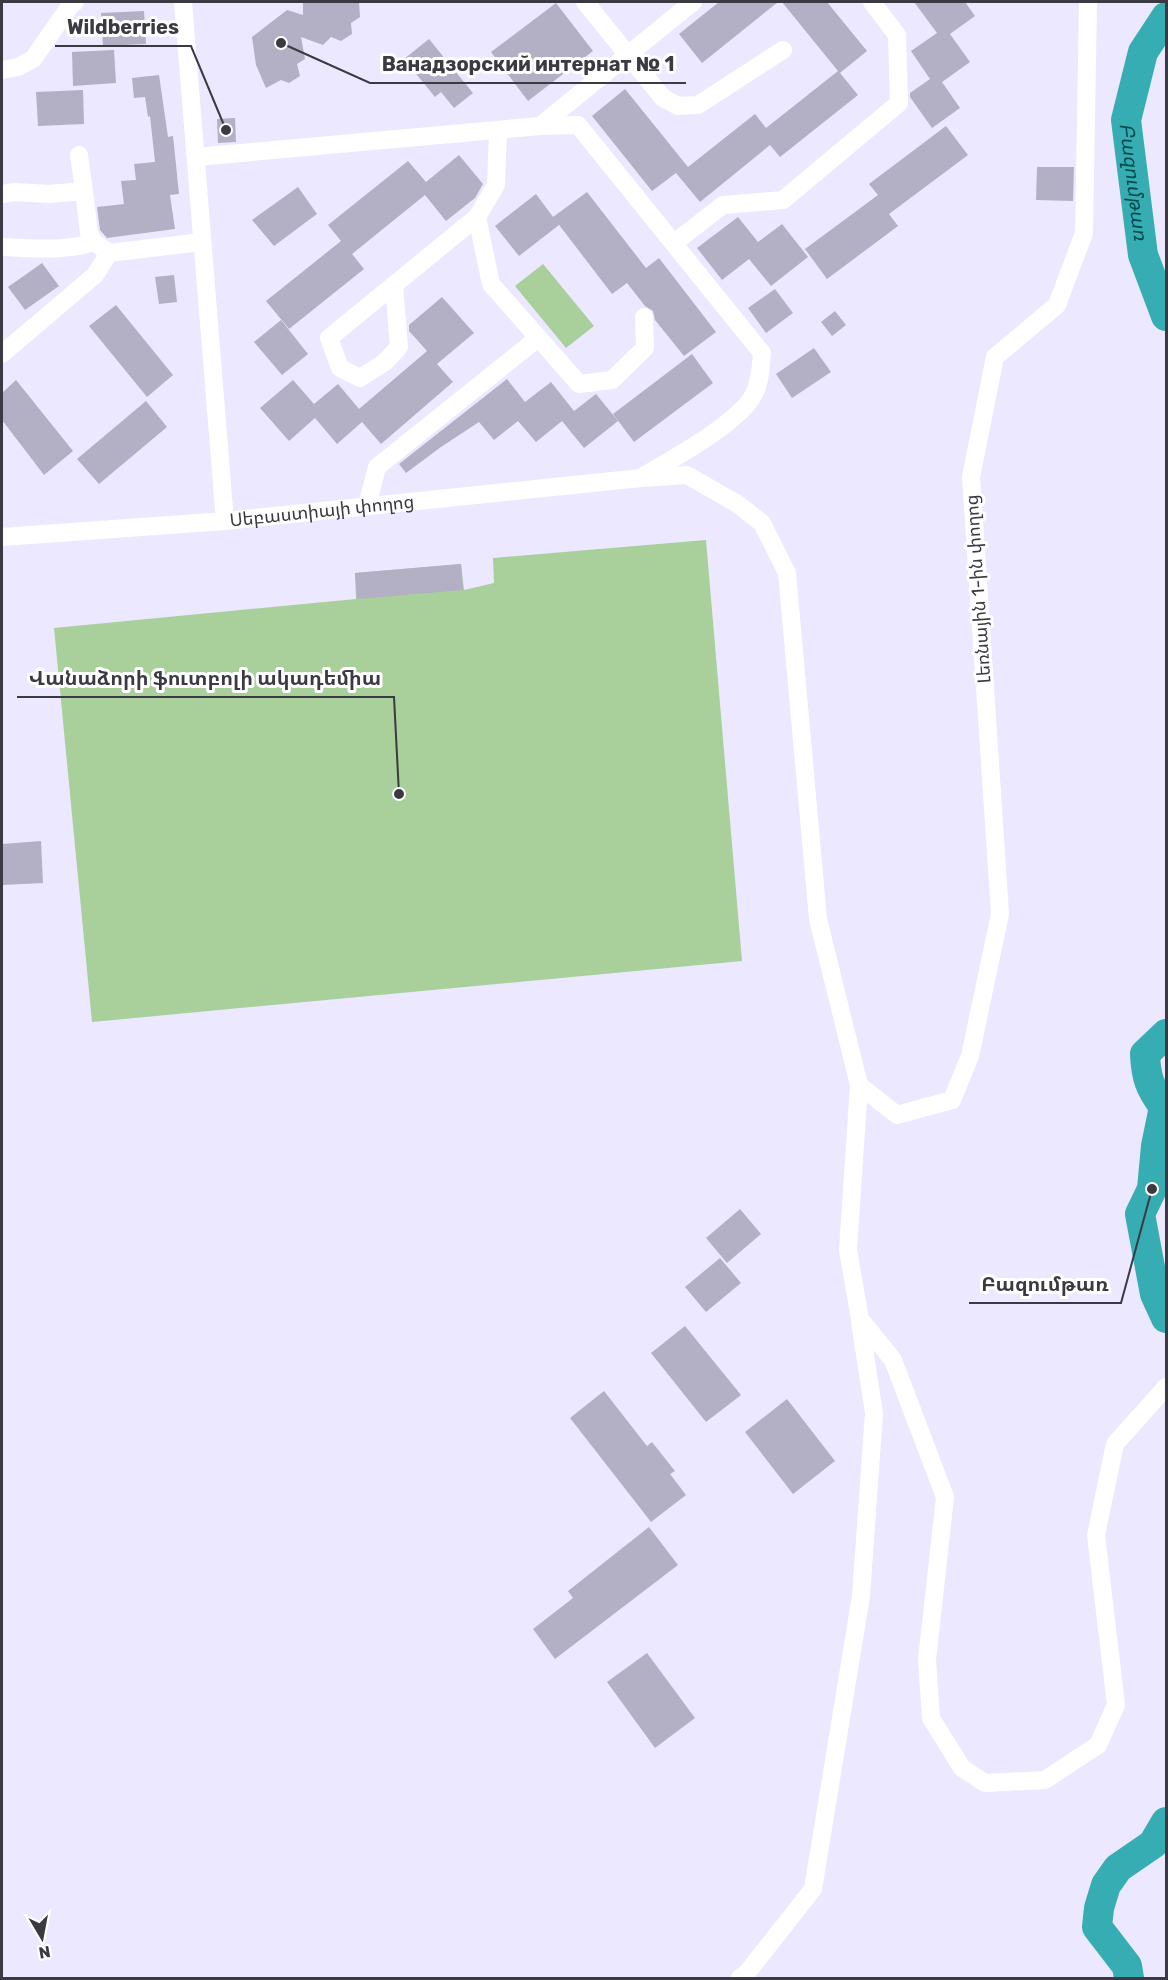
<svg xmlns="http://www.w3.org/2000/svg" width="1168" height="1980" font-family="Rubik,'Noto Sans Armenian',sans-serif">
	<rect width="100%" height="100%" fill="#ece8ff"/>
	<path fill="#a9cf9a" d="M543,264L594,326L566,348L515,286Z
		M706,540L742,961L92,1022L54,628L356,599L355,573L461,564L464,590L494,583L493,558Z"/>
	<g fill="none" stroke-linecap="round" stroke-linejoin="round">
		<g stroke="#35adb2" stroke-width="30">
			<path id="s1" d="M1166,17L1143,52L1126,120L1143,255L1166,316"/>
			<path d="M1166,1034L1145,1054C1146,1078 1150,1088 1164,1107L1156,1146L1152,1189L1140,1214L1155,1294L1166,1318"/>
			<path d="M1129,1978L1127,1966L1097,1927L1099,1908L1106,1885L1118,1868L1153,1844L1166,1822"/>
		</g>
	</g>
	<path fill="#b3afc4" d="M303,2H359L360,17L351,23L352,34L341,41L331,37L323,45L301,37L305,59L297,64L300,76L289,83L281,80L266,88L256,65L252,37L287,10L303,15Z
		M719,2H778L702,63L679,34Z
		M782,2H827L867,51L840,73L858,95L780,157L770,145L700,202L676,173L652,191L592,116L625,89L688,167L755,114L766,128L838,71Z
		M914,2H965L975,16L950,34L970,62L942,82L960,108L932,128L910,97V93L930,79L911,51L937,33Z
		M556,3L593,51L528,101L491,52Z
		M144,11L146,44L103,46L101,13Z
		M429,39L473,93L454,108L441,92L435,97L404,59Z
		M114,50L116,83L73,86L72,52Z
		M159,75L168,137L173,136L179,194L170,195L175,229L107,238L100,230L97,207L124,204L121,181L136,180L134,164L155,162L150,116L148,117L145,97L134,98L132,78Z
		M83,90L84,124L38,126L36,92Z
		M235,118L236,142L218,143L217,119Z
		M946,126L968,155L889,214L898,226L827,279L805,249L878,195L869,184Z
		M459,155L483,184L475,198L446,221L425,195L352,254L364,269L289,329L266,301L341,241L328,225L408,161L426,182Z
		M1037,167H1074L1073,201L1036,200Z
		M298,187L317,214L274,246L252,220Z
		M587,192L646,268L659,258L716,332L684,356L655,320L653,311L645,306L627,283L612,294L553,217Z
		M536,194L559,225L519,256L495,226Z
		M738,217L758,242L782,224L808,257L771,286L749,259L722,280L697,248Z
		M42,263L59,286L25,310L8,287Z
		M174,275L177,302L159,304L155,277Z
		M775,289L793,313L766,333L748,308Z
		M442,297L474,333L437,364L453,382L381,444L362,422L337,444L315,418L289,441L260,408L293,380L314,404L338,384L359,409L427,351L409,331V325Z
		M116,305L173,375L147,397L89,326Z
		M835,311L846,325L832,336L821,322Z
		M281,320L308,354L282,375L254,342Z
		M814,348L831,372L792,398L776,374Z
		M692,354L713,383L634,442L613,414Z
		M507,379L525,402L551,382L574,411L596,394L618,421L584,448L562,421L536,442L518,421L494,440L479,422L441,447L406,473L399,464Z
		M16,380L73,451L44,475L2,420V393Z
		M146,401L167,427L99,484L77,459Z
		M461,564L463,590L357,599L355,573Z
		M41,841L43,883L2,885V844Z
		M740,1209L761,1234L727,1263L706,1238Z
		M720,1258L741,1283L706,1312L685,1287Z
		M685,1326L741,1395L706,1422L651,1353Z
		M604,1391L647,1446L652,1442L675,1471L670,1474L686,1495L651,1522L570,1418Z
		M787,1399L835,1461L793,1494L745,1432Z
		M649,1527L678,1565L555,1659L533,1629L573,1598L568,1591Z
		M647,1653L695,1718L655,1748L607,1682Z"/>
	<g fill="none" stroke-linecap="round" stroke-linejoin="round">
		<g stroke="#fff" stroke-width="18">
			<path d="M183,2L225,521"/>
			<path d="M585,2L663,98L678,106L698,105L783,50"/>
			<path d="M2,70L18,67L33,59L70,6L75,2"/>
			<path d="M540,126L693,2"/>
			<path d="M498,130L496,185L477,217L491,284L579,384L612,380L645,348L644,317"/>
			<path d="M79,155L84,191"/>
			<path d="M196,157L540,126L578,125L762,353C761,366 760,382 754,394C740,422 673,459 645,475"/>
			<path d="M2,194L15,192L49,194L84,191L89,233L94,242L109,253"/>
			<path d="M674,243L723,205L783,200L899,103L897,35L872,2"/>
			<path d="M2,247C32,248 64,252 94,242"/>
			<path d="M394,285L399,347L385,362L360,378L340,368L329,338L477,217"/>
			<path d="M2,354L95,275L109,253L202,242"/>
			<path d="M367,506L377,467L538,338"/>
			<path id="s2" d="M2,537L225,521L641,478L687,475L736,503L762,523L787,573L818,919L859,1085L848,1250L860,1319L893,1360L945,1497L927,1660L931,1718L962,1768L985,1783L1045,1780L1098,1745L1116,1705L1096,1535L1115,1444L1166,1387"/>
			<path d="M859,1085L897,1115L952,1100L970,1056L1000,914L971,477L995,357L1057,305L1084,233L1088,2"/>
			<path d="M740,1978L746,1974L813,1889L861,1596L874,1413L860,1322"/>
		</g>
	</g>
	<g text-anchor="middle" stroke-width="6" stroke-linejoin="round" paint-order="stroke">
		<g font-size="18" fill="#3b3942" stroke="#fff">
			<text dy="6" stroke="none"><textPath href="#s2" startOffset="321">Սեբաստիայի փողոց</textPath></text>
			<text transform="translate(978 589) rotate(-94)" y="6">Լեռնային 1-ին փողոց</text>
		</g>
		<g font-size="20" font-style="italic" fill="#024b4e" stroke="#fff">
			<text dy="7" stroke="none"><textPath href="#s1" startOffset="174">Բազումթառ</textPath></text>
		</g>
	</g>
	<path fill="none" stroke="#3b3942" stroke-width="2" d="M226 130L191 46H55M281 43L370 83H686M399 794L394 697H17M1152 1189L1121 1303H969"/>
	<g fill="#3b3942" stroke="#fff" stroke-width="2">
		<circle cx="226" cy="130" r="6"/>
		<circle cx="281" cy="43" r="6"/>
		<circle cx="399" cy="794" r="6"/>
		<circle cx="1152" cy="1189" r="6"/>
	</g>
	<g font-size="20" text-anchor="middle" font-weight="bold" fill="#3b3942" stroke="#fff" stroke-width="6" stroke-linejoin="round" paint-order="stroke">
		<text x="123" y="34">Wildberries</text>
		<text x="528" y="71">Ванадзорский интернат № 1</text>
		<text x="205" y="685">Վանաձորի ֆուտբոլի ակադեմիա</text>
		<text x="1045" y="1291">Բազումթառ</text>
	</g>
	<rect width="1168" height="1980" fill="none" stroke="#3b3942" stroke-width="6"/>
	<g transform="translate(42 1938) rotate(170)" stroke="#ffffff" stroke-width="4.5" paint-order="stroke">
	<path d="M0-4.5L10 22L0 15L-10 22Z" fill="#3b3942"/>
	<text y="-9" font-size="16" font-weight="bold" text-anchor="middle" fill="#3b3942">N</text>
	</g>
</svg>
